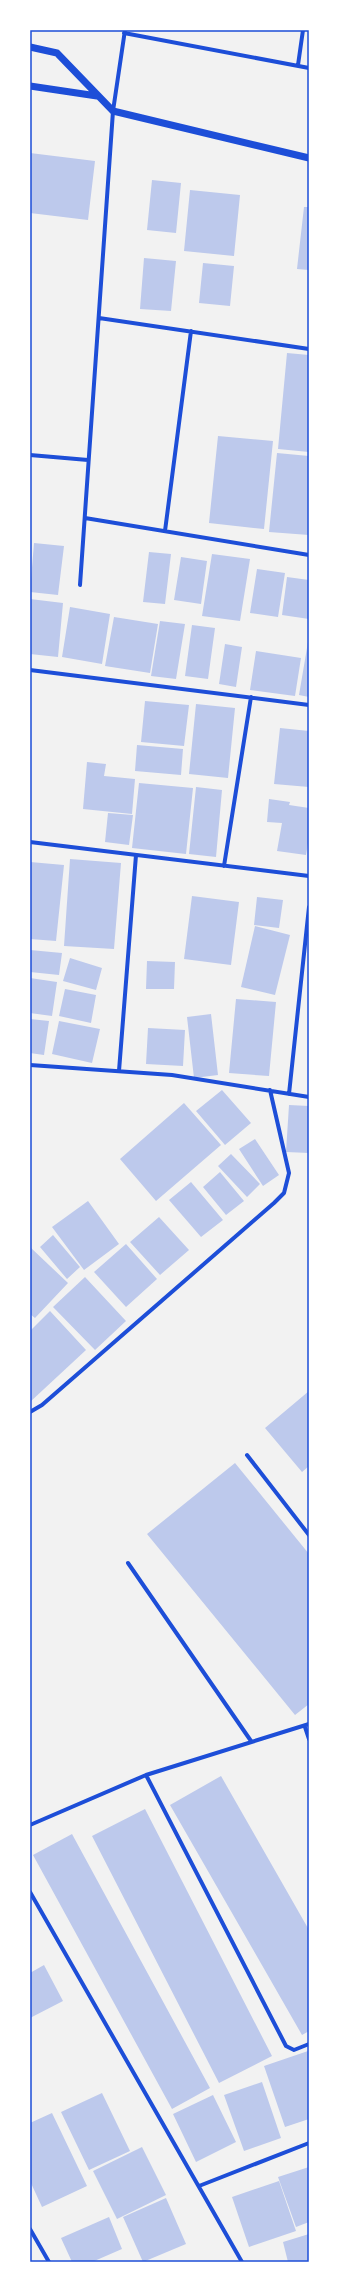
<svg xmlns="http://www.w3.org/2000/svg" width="339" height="2292" font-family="Mulish,sans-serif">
	<rect width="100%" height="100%" fill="#f2f2f2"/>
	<path fill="#bdc9ec" d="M30,153L95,161L88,220L30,213Z
		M152,180L181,183L176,233L147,230Z
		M190,190L240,195L234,256L184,251Z
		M304,207H309V270L297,269Z
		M144,258L176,261L171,311L140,309Z
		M203,263L234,266L230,306L199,303Z
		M287,353L309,355V452L278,449Z
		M218,436L273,441L264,529L209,523Z
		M277,453L309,456V535L269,532Z
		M34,543L64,546L58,595L30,592Z
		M149,552L171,554L165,604L143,602Z
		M212,554L250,559L240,621L202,616Z
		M181,557L207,561L201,604L174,600Z
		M257,569L285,573L278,617L250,613Z
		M287,577L309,580V619L282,615Z
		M30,599L63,603L58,657L30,654Z
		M70,607L110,614L102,664L62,657Z
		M114,617L158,624L150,673L105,666Z
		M160,621L185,624L176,679L151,676Z
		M192,625L215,628L208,679L185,676Z
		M308,642H309V697L299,695Z
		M225,644L242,647L236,687L219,684Z
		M256,651L301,658L295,696L250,690Z
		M145,701L189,705L184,746L141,742Z
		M196,704L235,708L228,778L189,774Z
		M280,728L309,731V787L274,784Z
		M137,745L183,749L181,775L135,771Z
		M87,762L106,764L104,776L135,779L132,814L83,809Z
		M139,783L193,788L186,854L132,848Z
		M196,787L222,790L216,857L189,854Z
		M269,799L290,802L289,805L309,808V837L306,855L277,851L282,823L267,822Z
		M108,813L133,815L129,845L105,842Z
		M70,859L121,863L114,949L64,946Z
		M30,862L64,865L56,941L30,939Z
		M192,896L239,902L231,965L184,959Z
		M257,897L283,900L279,928L254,925Z
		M255,926L290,935L275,995L241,987Z
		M30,950L62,953L59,975L30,972Z
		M70,958L102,968L96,990L63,981Z
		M147,961L175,962L174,989H146Z
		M30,978L57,982L52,1016L30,1013Z
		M65,989L96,995L91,1023L59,1016Z
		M236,999L276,1002L269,1076L229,1073Z
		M211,1014L218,1075L194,1078L187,1017Z
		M30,1019L49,1021L44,1055L30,1053Z
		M59,1021L100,1029L92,1063L52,1054Z
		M148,1028L185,1030L183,1066L146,1064Z
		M222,1090L251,1123L225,1145L196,1111Z
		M184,1103L221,1145L156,1201L120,1159Z
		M289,1105L309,1106V1153L286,1152Z
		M255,1139L279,1175L263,1186L239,1149Z
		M231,1154L260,1184L247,1197L218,1166Z
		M220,1172L244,1201L226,1215L203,1187Z
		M191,1182L223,1220L201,1237L169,1200Z
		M88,1201L119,1244L84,1270L52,1227Z
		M159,1217L189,1250L160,1275L130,1242Z
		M53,1235L80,1267L67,1279L40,1247Z
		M126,1244L157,1279L126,1307L94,1272Z
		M30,1247L68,1283L35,1318L30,1314Z
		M85,1277L126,1321L95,1350L53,1307Z
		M50,1311L86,1350L30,1402V1331Z
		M309,1391V1466L302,1472L265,1428Z
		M235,1463L309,1554V1704L295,1715L147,1534Z
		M221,1776L309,1930V2031L302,2035L170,1805Z
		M145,1809L272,2056L219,2083L92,1836Z
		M72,1834L210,2088L172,2109L33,1855Z
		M44,1965L63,2001L30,2018V1973Z
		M308,2051L309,2119L285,2127L264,2066Z
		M262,2082L281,2138L244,2151L224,2095Z
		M102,2093L130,2151L89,2170L61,2112Z
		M213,2095L236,2142L196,2162L173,2114Z
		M52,2113L87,2186L42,2207L30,2181V2123Z
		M142,2147L166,2195L117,2219L93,2171Z
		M309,2167V2222L296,2227L278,2177Z
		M279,2181L296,2231L249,2247L232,2197Z
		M166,2198L186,2244L143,2262L123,2217Z
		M109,2217L122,2249L92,2262H72L61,2238Z
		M309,2234V2262H288L283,2242Z"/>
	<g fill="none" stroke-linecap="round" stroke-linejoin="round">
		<path stroke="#1d4ed8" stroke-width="4" d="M124,33L309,68
			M298,65L303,30
			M99,318L309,349
			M30,455L88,460
			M85,518L309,555
			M165,531L191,331
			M80,585L113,111L125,30
			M30,670L309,705
			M30,842L309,876
			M224,866L251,697
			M30,1065L172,1075L309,1097
			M119,1071L136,855
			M289,1094L309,907
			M30,1412L42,1405L274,1203L284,1193L289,1173L270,1090
			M247,1455L309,1535
			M128,1563L251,1741
			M305,1727L309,1739
			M146,1775L286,2046L294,2050L309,2044
			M30,1825L146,1775L309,1724
			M30,1892L242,2262
			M199,2186L309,2143
			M30,2229L49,2262"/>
		<path stroke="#1d4ed8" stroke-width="7" d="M30,47L57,53L113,111L309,158
			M30,86L97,96"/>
	</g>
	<rect width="339" height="2292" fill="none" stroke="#ffffff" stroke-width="62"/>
	<rect x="31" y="31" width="277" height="2230" fill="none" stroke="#1d4ed8" stroke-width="1.5"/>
</svg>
